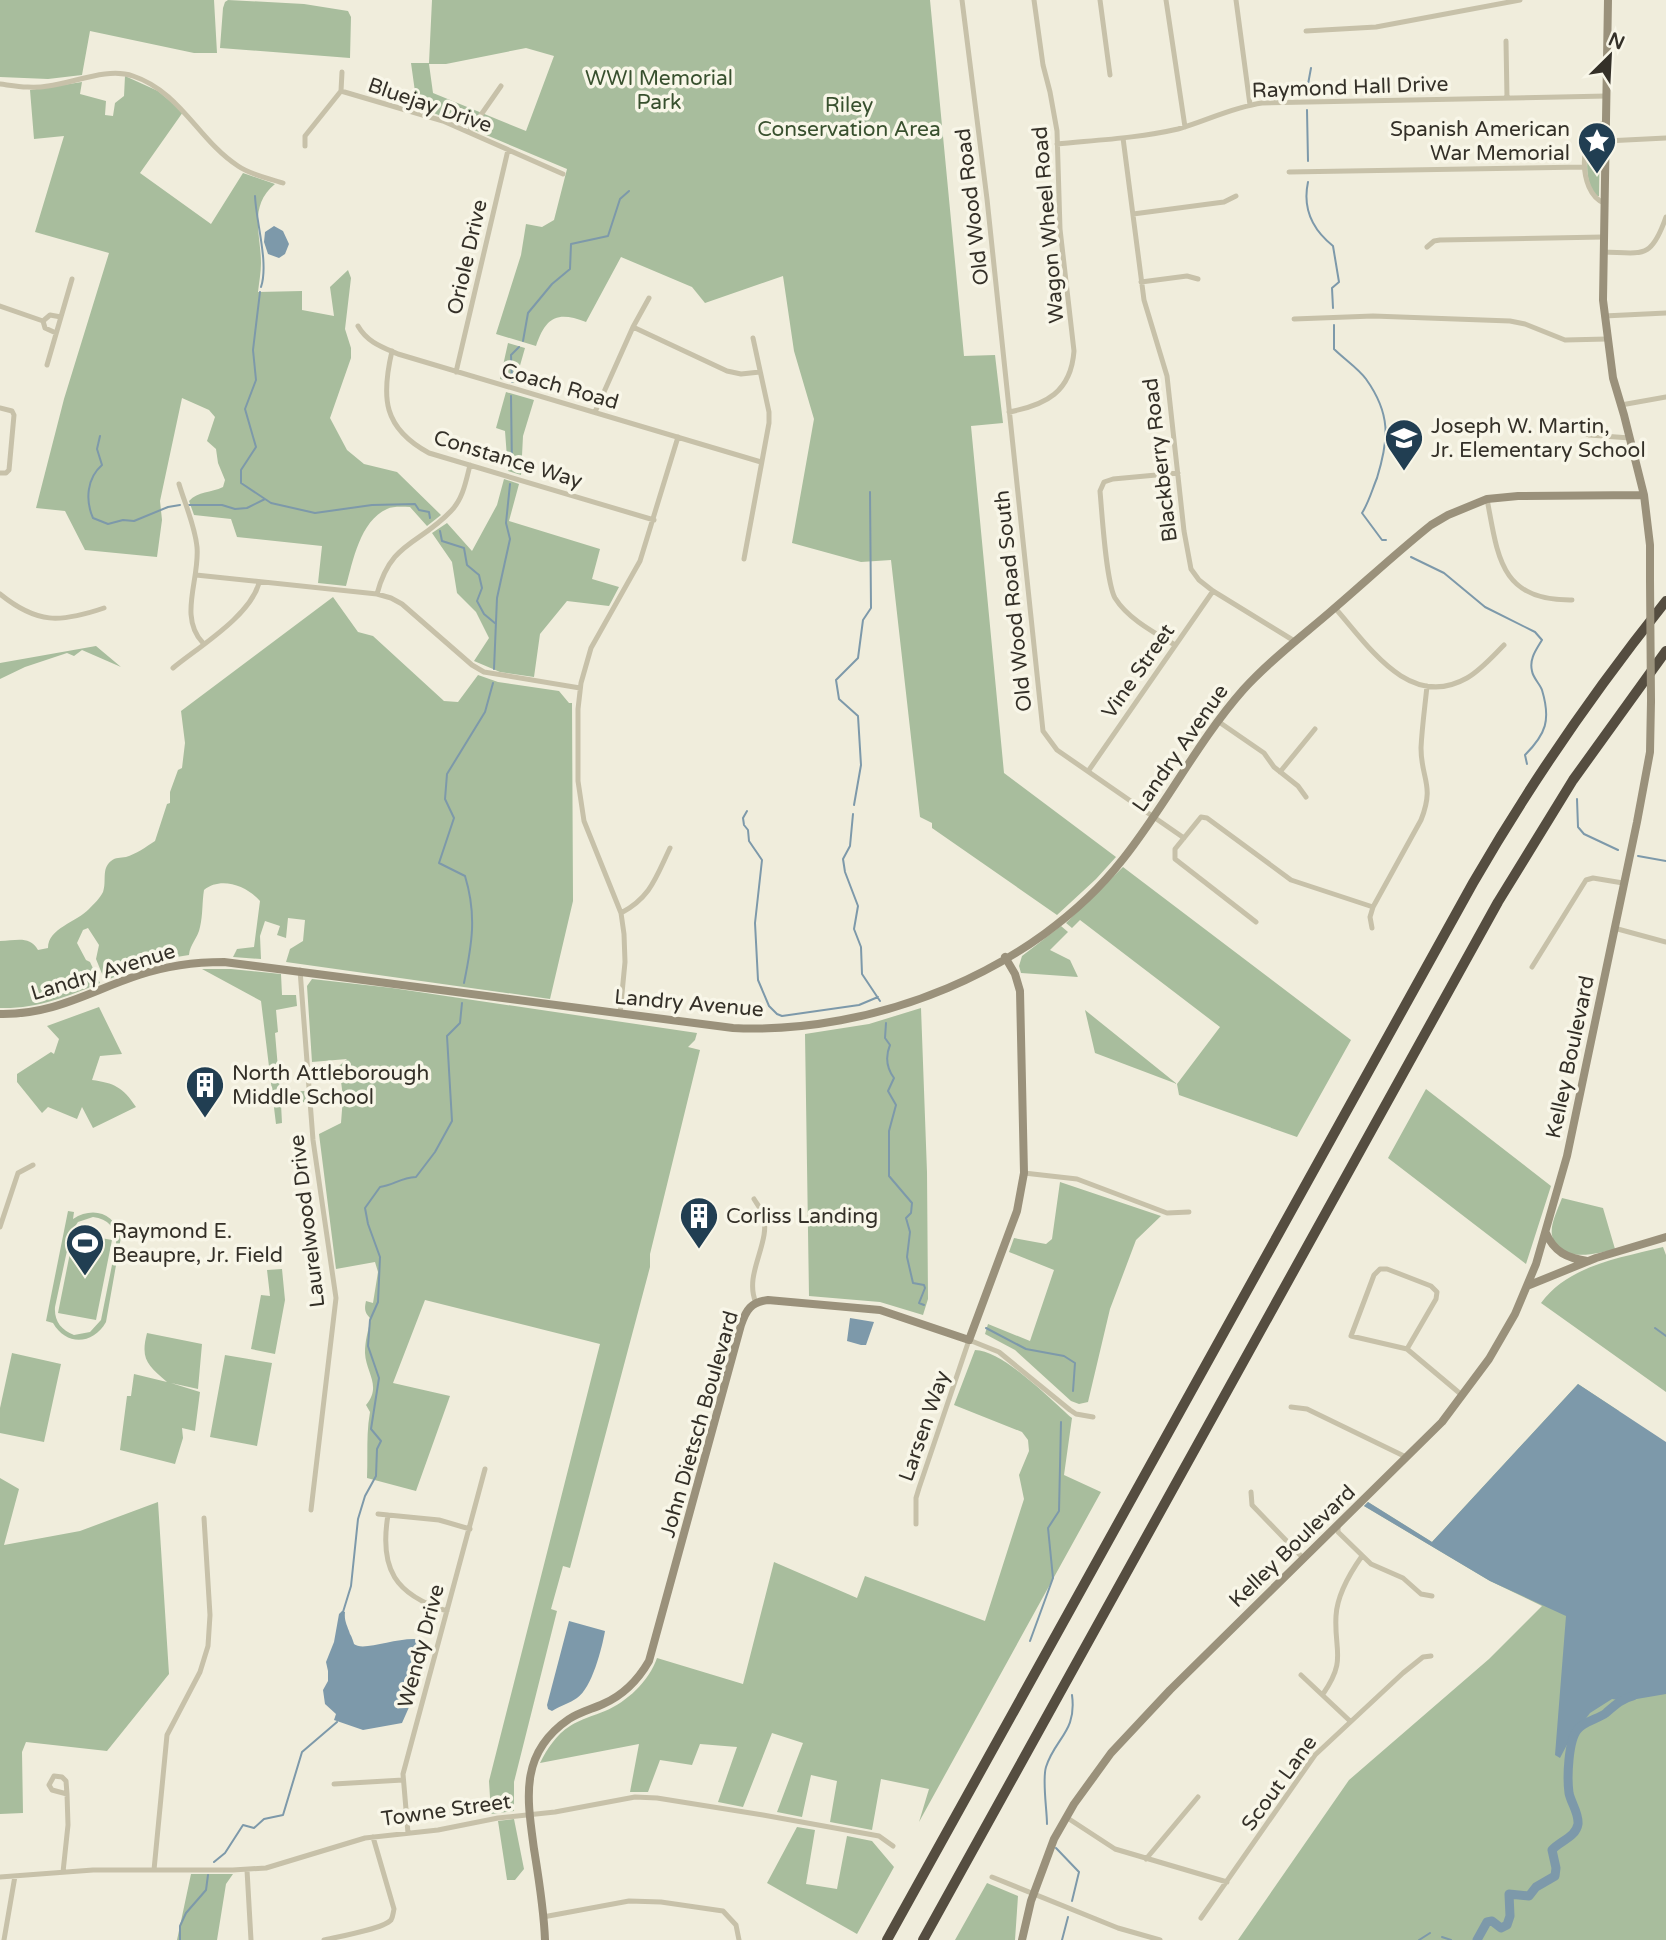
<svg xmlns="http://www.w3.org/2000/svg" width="1666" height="1940" font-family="'Varela Round',sans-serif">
	<rect width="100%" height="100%" fill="#f0eddc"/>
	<path fill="#a8bd9d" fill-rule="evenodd" d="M0,0H214L217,53H194L90,31L82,75L48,79L0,77Z
		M228,0L304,4L348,11L351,17L350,58L220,48L223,8L225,2Z
		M432,0H930L964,356L995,355L1003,423L971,426L1004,773L1116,857L1096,879L1057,915L932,828V823L920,817L891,560L861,562L792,543L814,419L794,351L783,276L705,303L692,287L621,257L586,322C557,311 546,317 536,346L496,334L521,255L526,224L542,227L554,220L567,169L417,106L411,63H429ZM526,48L554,56L526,131L433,93L429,64H446Z
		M125,76L158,91L183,112L140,173L211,224L243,173L275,184C248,206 261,235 261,263C261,273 259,282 258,292L302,291V310L334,316L330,287L348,270L351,278L345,329L351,348V358L330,418L347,450L364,464L397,472L441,515L427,526L410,507C403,507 393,506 387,509C360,521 353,561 346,586L318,583L322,546L237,537L231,519L194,515L189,501C198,491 211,493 223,487L225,480L218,463L216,449L207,441L215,417L209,410L182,398L160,501L162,520L157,557L85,550L65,511L36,508L64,399L109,253L35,232L64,136L34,139L30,90L82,82L80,94L106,101L105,115L113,116L115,103L124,96Z
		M1600,131L1599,196H1597C1582,182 1585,144 1600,131Z
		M508,343L525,348L515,383L500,379Z
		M506,392L534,400L523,436L521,475L508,471L505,431L496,428Z
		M504,479L519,484L509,521L600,549L592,579L619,587L609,606L567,601L540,634L534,677L500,672L474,661L489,638L476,612L457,593L452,562L432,533L447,523L472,551L497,505Z
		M333,597L358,632L373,636L444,701L458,702L478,675L498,682L559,691L569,703H572L573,901L550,999L286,962L290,949L303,941L305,920L288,918L286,938L277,935L280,926L265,921L260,936L261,959L233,957L237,949L254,947L260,901C247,886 221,876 204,890C202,902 203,915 200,927C198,938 190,944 189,955L152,961L105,981L96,959L99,945L88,928L83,930L77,943L86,960L90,962L100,983C67,997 36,1009 0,1008V941C16,941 29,935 38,950L48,948C48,928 77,922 89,909C94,904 100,898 103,892C107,881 101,869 111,861C116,857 120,858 126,857C136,854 146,847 155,841L167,804L170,803V792L178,770L182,768L185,743L181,711Z
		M96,646L121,667L82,650L74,656L67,653L25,667L0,679V663Z
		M1123,867L1351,1040L1297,1137L1179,1095L1177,1084L1095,1053L1085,1010L1177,1084L1220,1027L1080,920L1072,928L1066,923Z
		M1061,926L1068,932L1050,950L1070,960L1078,977L1021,973L1019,966L1022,956Z
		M202,969H231L281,974L282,995H296L297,1006L276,1010L278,1032L275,1033L280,1092L305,1091L306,1102L281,1104L282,1123L276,1124L261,1001Z
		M312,979L392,988L697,1033L695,1040L688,1047L700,1050L650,1254V1267L570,1568L563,1566L551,1609L557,1611L514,1782V1811L491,1814L489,1781L600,1344L425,1300L393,1383L450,1396L416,1491L367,1478C368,1455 366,1434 370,1412L366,1405C382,1386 366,1373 365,1353C365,1341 368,1330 371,1319C365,1313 364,1310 366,1301L373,1303L378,1272L375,1262L336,1269L319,1134L341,1123L343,1097L339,1066L347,1059L312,1062L307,986Z
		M99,1007L122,1054L100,1056L92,1080C114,1083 123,1087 136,1107L93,1128L82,1107L77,1119L48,1107L42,1113L17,1082V1074L51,1052L54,1054L59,1039L47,1026Z
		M921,1008L927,1172L928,1299L923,1315L880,1302L809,1296L805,1034L869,1024Z
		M1426,1089L1551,1186L1526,1264L1388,1158Z
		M1060,1182L1161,1216L1136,1240L1110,1309L1088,1402L1079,1404L1071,1401L1015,1350L985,1334L988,1324L1030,1341L1054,1270L1009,1252L1014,1238L1046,1244L1052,1239Z
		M1562,1198L1603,1208L1615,1249C1598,1254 1556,1264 1552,1235C1550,1224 1558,1209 1562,1198Z
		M68,1211L74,1212L73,1219C93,1206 115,1213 121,1237L106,1322C93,1345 66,1346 53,1323L46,1321ZM93,1217C109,1219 117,1229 116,1245L101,1320L90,1332L74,1335C61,1330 54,1321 55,1307L71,1232L78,1222Z
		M74,1233L112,1240L96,1320L58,1313Z
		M1663,1247L1666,1255V1392L1541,1303C1569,1265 1620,1258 1663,1247Z
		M282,1269L285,1300L275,1354L251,1349L261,1295L270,1296L267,1270Z
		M147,1333L202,1344L198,1389L171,1383L200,1392L195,1431L182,1428L183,1438L175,1464L120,1450L127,1396H131L134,1374L167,1382C148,1365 140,1360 147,1333Z
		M975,1350C1004,1351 1050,1399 1072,1418L1064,1475L1101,1492L919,1822L929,1789L881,1779L872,1830L830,1822L837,1781L811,1775L802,1817L777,1812L803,1743L772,1733L743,1807L718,1802L737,1747L700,1744L692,1765L660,1760L648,1792H630L639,1744L540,1763C547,1749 556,1735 570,1726C581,1719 593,1716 605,1711C627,1702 649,1681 657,1658L743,1684L774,1562L857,1598L865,1576L985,1621L1024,1499L1019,1475L1029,1451L1028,1440L1022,1432L954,1405Z
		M12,1353L61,1364L44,1442L0,1433V1408Z
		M225,1355L272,1363L257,1446L210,1437Z
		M1578,1384L1619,1411L1591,1451L1666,1561V1940H1238L1349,1780L1489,1659L1542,1606L1490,1581L1364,1506L1368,1502L1432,1542Z
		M0,1478L19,1489L4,1545L80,1531L158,1502L169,1674L107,1751L26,1742L22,1752L23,1813L0,1814Z
		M514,1819L524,1869L515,1880H507L498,1821Z
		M797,1827L815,1830L806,1884L837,1889L847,1836L872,1841L894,1867L857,1934L767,1883Z
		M191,1874H233L226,1884L217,1940H177Z
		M987,1883L1018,1896L1015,1940H955Z"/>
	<path fill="#7d99aa" d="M274,226L283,231L289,244L285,254L279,258L268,254L264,242L265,232Z
		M850,1318L874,1322L866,1345H861L847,1341Z
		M1578,1384L1666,1442V1694L1625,1701L1612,1699L1590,1713L1569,1741L1560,1758L1555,1755L1566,1616L1490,1581L1364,1506L1368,1502L1432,1542Z
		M342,1611L345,1612C344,1621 347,1625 350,1634C351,1635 354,1643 354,1644C364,1653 405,1633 426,1641L410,1705L402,1723L363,1730L334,1720L336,1714L325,1704L323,1690L328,1681V1671L326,1662L334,1642L339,1614Z
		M569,1621L605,1631C602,1648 592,1688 577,1698C570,1703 560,1706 552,1711L548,1709L547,1705Z"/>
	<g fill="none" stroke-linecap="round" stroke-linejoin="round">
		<path stroke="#7d99aa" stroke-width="2" d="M1306,95L1311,68
			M1307,110L1308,161
			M1308,182C1302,210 1313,230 1333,246L1339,282L1332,288L1333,308
			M255,196C256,222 269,263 261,287
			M260,292L253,350L256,380L245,409L256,447L241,470V483L271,503L315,513L372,505L415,504L419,510L429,512L430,518
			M1334,325V349C1344,359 1358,368 1366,379C1391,414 1389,439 1377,478C1372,490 1369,502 1362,513L1382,540H1386
			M523,341L528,313L552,284L570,269L571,244L608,236L620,199L629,191
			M512,382L511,355L519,347
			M511,396L512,468
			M100,436L97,449L102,465C87,478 85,500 93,518L108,524L123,520L134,521L168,507L180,505
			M189,505H222L235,509L247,508L265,499
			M440,531L442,541L464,548L467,565L479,575L482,588L477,601L484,614L496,624
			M1411,557L1444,573L1485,607L1535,632L1542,640C1536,650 1529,659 1532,671C1533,678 1540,684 1542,690C1551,720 1546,734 1525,755L1527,764
			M494,669L497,598L510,539L506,523L510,484
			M1577,799L1578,827L1584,834L1618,850
			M854,805L861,765L858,716L839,699L836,680L858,658L863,620L871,608L870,492
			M747,811L743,818L744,825L748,830L749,841L762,860L755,923L758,980L769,1006L777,1014L782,1016L859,1005L878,997
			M853,814L850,846L843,859L845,872L858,906L854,929L861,947L862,974L880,1001
			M1638,856L1666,861
			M464,983C472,944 477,915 465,876L439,863L454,818L445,799L447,774L485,712L493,683
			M886,1023L885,1038L890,1045C885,1057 886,1067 894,1078L888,1091L896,1105L889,1131V1176L912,1203L911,1213L906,1218L910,1232L907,1257L913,1283L924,1285L925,1288L919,1303L924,1305
			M986,1328L1026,1349L1064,1356L1075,1363L1073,1391
			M1655,1328L1666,1336
			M343,1612L351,1586L358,1519L365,1496L376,1476L377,1449L381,1441L371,1429L379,1378L368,1346L370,1320L378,1302L380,1257L368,1224L365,1208L380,1187C395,1185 399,1178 416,1177L435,1152L452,1121L447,1036L460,1023L462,1003
			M1030,1641L1053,1578L1048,1528L1059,1511L1061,1422
			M1047,1824C1047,1810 1042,1780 1046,1767C1055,1738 1077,1732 1072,1695
			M1056,1848L1079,1872L1072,1901
			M214,1862L225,1853L243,1825L254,1828L264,1819L283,1815L302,1752L337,1722
			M1442,1937L1451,1940
			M180,1940V1926L186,1913L206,1890L208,1875
			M1062,1940L1068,1917
			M1419,1940L1430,1933"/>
		<path stroke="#7d99aa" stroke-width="9" d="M1477,1940L1487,1922L1492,1921L1501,1928L1507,1925L1510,1916L1509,1894L1529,1896L1536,1887L1555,1876L1556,1868L1552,1850C1560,1841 1576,1837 1578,1824C1579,1813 1571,1803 1569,1793C1567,1778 1568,1740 1578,1729C1585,1721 1598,1719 1606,1713C1615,1705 1621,1699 1633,1696"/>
		<path stroke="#c7c1a9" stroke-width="5" d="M962,0L987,199L1043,731L1057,750L1184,838
			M1100,0L1110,75
			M1166,0L1185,127
			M1236,0L1250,105
			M1306,31L1376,27L1520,0
			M1506,41L1507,98
			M0,84C16,86 32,89 48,86C74,83 107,67 133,76C181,92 198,140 238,166C251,175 268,178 283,183
			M341,91L443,121L563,174
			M469,132L501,86
			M1123,138L1144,300L1167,376L1184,531L1191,569L1199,580L1213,591L1296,642
			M1606,141L1666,138
			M1057,144C1098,140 1139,138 1178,129C1206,121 1233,107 1262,103L1607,96
			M305,146V136L341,91L342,72
			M1289,172L1584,167
			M1604,203C1577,192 1578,131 1606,122
			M1133,214L1224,202L1236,196
			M1427,247L1434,241L1440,240L1603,237
			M1603,252C1643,253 1651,260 1666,217
			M1141,282L1187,276L1198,279
			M0,306L43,321L45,328L56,333
			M1604,316L1666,313
			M1294,319L1373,316L1510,321L1525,324L1565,340L1607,339
			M43,321L50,315L61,317
			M358,326C367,342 382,347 398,354L761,462
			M633,327L727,371L741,374L760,372
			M392,351C381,398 383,428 429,453L654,520
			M47,365L72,279
			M456,372L508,150
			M1621,405L1666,397
			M0,408L12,411L14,415L9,470L6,473H0
			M595,412L633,327L649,298
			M1009,412C1046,405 1071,392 1074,351L1060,229L1057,131L1050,92L1043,65L1034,0
			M1568,426L1589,435L1630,438
			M179,484C185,504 195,526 197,547C200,579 178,617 203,643
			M1487,499C1498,557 1500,601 1572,600
			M744,559L769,423V412L753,338
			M196,575L377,594L391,598L402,604L472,665L484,672L580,688
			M0,594C37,624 60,623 104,608
			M377,594C391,541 419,545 451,511C463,499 466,481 470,465
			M1335,608C1368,645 1409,711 1467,678C1481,670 1493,656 1504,645
			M1175,645C1155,633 1128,619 1115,598C1106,582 1102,513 1100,491L1104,482L1113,479L1178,473
			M173,668C200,646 250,616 259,583
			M1219,722L1264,753L1274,767L1298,786L1306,797
			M1089,770L1213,591
			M1280,772L1315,729
			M621,913C651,897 656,877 670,848
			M1256,922L1175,859V849L1201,817L1207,818L1291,880L1373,907
			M1372,928L1370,917L1373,907L1421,820C1435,785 1421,779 1421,748C1422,727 1425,706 1427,686
			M1614,928L1666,942
			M1532,967L1586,880L1593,878L1623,883
			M300,970L313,1140L336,1298L311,1510
			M620,1014L625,962L624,934L621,913L584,821L578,781V709L581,683L591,648L640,561L678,437
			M1024,1173L1077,1179L1167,1213L1189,1212
			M754,1199C757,1204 761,1209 763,1214C772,1243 743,1273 756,1303
			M0,1227L18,1173L33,1165
			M1407,1349L1436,1299L1437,1292L1431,1286L1387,1269H1380L1374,1275L1351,1336L1407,1349L1463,1396
			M1291,1407L1307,1409L1406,1457
			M1251,1492L1252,1505L1304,1559
			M378,1514L439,1520L470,1529
			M388,1515C379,1569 395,1595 447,1611
			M916,1524V1498L919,1488L969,1340L999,1352L1070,1410L1076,1414L1093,1417
			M1338,1526V1532L1371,1564L1403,1578L1421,1594L1432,1596
			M1301,1675L1350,1721
			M1323,1694C1347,1659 1334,1652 1336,1616C1337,1595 1350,1573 1362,1556
			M334,1784L403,1780
			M1066,1817L1115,1849L1227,1882
			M408,1833L403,1774L485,1469
			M1146,1859L1198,1797
			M154,1870L167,1735L200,1672L208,1646L210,1615L204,1518
			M247,1870L251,1940
			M63,1872L68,1825L67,1794L52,1790L49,1785L54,1776L62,1777L66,1781L67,1794
			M0,1877L93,1870H233L266,1868L365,1838L438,1830L498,1818L555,1812L635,1797L657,1798L763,1815L879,1836L893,1846
			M992,1877L1118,1928L1160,1940
			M543,1917L629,1901L661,1902L723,1911L736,1925L739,1940
			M1201,1918L1315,1755L1403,1673L1423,1657L1431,1656
			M4,1940L15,1876
			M324,1940C337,1937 383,1929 391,1920C393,1917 393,1913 394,1909L373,1837"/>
		<path stroke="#9a917b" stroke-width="8" d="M1608,0L1603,300L1613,378L1624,415L1644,495L1650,545V580
			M0,1014C54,1015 90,991 139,975C166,966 195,962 224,962L733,1028C873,1035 1035,971 1123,859C1166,805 1198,741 1243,690C1269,661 1301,637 1330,612C1364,583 1396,553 1431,525L1448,515L1487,499L1518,496L1644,495
			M1546,1233C1554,1252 1567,1258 1587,1261
			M1527,1286L1596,1258L1666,1237
			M545,1940C544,1910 539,1880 534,1849C527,1798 519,1753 569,1719C580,1712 592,1709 603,1704C624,1695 638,1680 649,1661L741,1325C746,1310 751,1302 768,1300L880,1310L969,1340L1017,1211L1024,1173L1020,991L1015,974L1005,957
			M1022,1940L1031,1901L1054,1839L1074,1804L1111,1753L1170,1690L1442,1422L1489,1359L1515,1314L1536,1264L1567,1156L1637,822L1650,752L1651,701"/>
		<path stroke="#554d40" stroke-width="10" d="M887,1940L1473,883C1530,784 1595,690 1666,601
			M923,1940L1498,902L1573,780L1666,651"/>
		<path stroke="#9a917b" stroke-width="8" d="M1650,580L1651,701"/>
	</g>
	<defs>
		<g id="sight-pin" transform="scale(2.0125)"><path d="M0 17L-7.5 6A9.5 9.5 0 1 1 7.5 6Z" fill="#213e52" stroke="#f8f6e8"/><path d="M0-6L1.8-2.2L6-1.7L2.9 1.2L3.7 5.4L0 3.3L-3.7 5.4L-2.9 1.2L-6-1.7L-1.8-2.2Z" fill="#fff"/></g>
		<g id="school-pin" transform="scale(2.0125)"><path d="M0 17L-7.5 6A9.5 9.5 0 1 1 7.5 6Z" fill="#213e52" stroke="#f8f6e8"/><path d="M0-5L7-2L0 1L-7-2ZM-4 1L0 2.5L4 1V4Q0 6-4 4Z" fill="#fff"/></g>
		<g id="building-pin" transform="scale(2.0125)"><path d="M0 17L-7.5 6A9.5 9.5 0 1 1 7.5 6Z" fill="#213e52" stroke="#f8f6e8"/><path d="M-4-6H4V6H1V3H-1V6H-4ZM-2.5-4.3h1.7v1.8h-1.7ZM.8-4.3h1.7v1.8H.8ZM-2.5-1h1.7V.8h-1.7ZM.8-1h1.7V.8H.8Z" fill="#fff"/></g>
		<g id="stadium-pin" transform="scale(2.0125)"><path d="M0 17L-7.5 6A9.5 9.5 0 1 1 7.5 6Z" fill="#213e52" stroke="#f8f6e8"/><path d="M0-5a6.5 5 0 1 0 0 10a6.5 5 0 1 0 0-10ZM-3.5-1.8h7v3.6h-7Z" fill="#fff"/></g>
	</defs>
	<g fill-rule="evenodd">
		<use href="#sight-pin" x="1597" y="141"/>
		<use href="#school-pin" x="1404" y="438"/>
		<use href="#building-pin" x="205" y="1085"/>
		<use href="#building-pin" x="699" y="1216"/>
		<use href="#stadium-pin" x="85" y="1243"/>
	</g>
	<g text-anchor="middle" stroke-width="7" stroke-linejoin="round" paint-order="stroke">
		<g font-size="21" fill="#38502e" stroke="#f8f6e8">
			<text x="659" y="85">WWI Memorial<tspan x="659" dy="24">Park</tspan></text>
			<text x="849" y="112">Riley<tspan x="849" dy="24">Conservation Area</tspan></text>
		</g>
		<g font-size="21" fill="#343028" stroke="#f8f6e8">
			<text transform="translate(1350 87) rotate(-2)" y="7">Raymond Hall Drive</text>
			<text transform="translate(430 105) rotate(19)" y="7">Bluejay Drive</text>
			<text transform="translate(972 207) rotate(-97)" y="7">Old Wood Road</text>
			<text transform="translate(1048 225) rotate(-95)" y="7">Wagon Wheel Road</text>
			<text transform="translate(467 257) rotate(-77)" y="7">Oriole Drive</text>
			<text transform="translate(560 386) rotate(16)" y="7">Coach Road</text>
			<text transform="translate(508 459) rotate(17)" y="7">Constance Way</text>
			<text transform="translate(1160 460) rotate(-97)" y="7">Blackberry Road</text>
			<text transform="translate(1013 601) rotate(-96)" y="7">Old Wood Road South</text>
			<text transform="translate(1138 671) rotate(-55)" y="7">Vine Street</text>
			<text transform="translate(1180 748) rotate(-55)" y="7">Landry Avenue</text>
			<text transform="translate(103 972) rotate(-17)" y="7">Landry Avenue</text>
			<text transform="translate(689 1003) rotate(5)" y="7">Landry Avenue</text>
			<text transform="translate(1570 1057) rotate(-78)" y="7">Kelley Boulevard</text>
			<text transform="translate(307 1221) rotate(-97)" y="7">Laurelwood Drive</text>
			<text transform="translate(699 1424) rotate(-74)" y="7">John Dietsch Boulevard</text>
			<text transform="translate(924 1426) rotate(-71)" y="7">Larsen Way</text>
			<text transform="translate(1292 1546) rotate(-44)" y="7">Kelley Boulevard</text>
			<text transform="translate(421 1646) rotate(-75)" y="7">Wendy Drive</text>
			<text transform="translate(1279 1783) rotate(-54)" y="7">Scout Lane</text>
			<text transform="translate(446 1810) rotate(-8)" y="7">Towne Street</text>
		</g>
		<g font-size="21" fill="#343028" stroke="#f8f6e8" text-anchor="start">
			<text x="1570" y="136" text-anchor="end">Spanish American<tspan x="1570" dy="24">War Memorial</tspan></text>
			<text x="1431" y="433">Joseph W. Martin,<tspan x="1431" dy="24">Jr. Elementary School</tspan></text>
			<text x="232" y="1080">North Attleborough<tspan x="232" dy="24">Middle School</tspan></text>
			<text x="726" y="1223">Corliss Landing</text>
			<text x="112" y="1238">Raymond E.<tspan x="112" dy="24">Beaupre, Jr. Field</tspan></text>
		</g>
	</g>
	<g transform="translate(1610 56) rotate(24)" stroke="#f8f6e8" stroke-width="5" paint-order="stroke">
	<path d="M0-5L12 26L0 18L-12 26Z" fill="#343028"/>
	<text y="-10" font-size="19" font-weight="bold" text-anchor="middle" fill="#343028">N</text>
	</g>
</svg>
